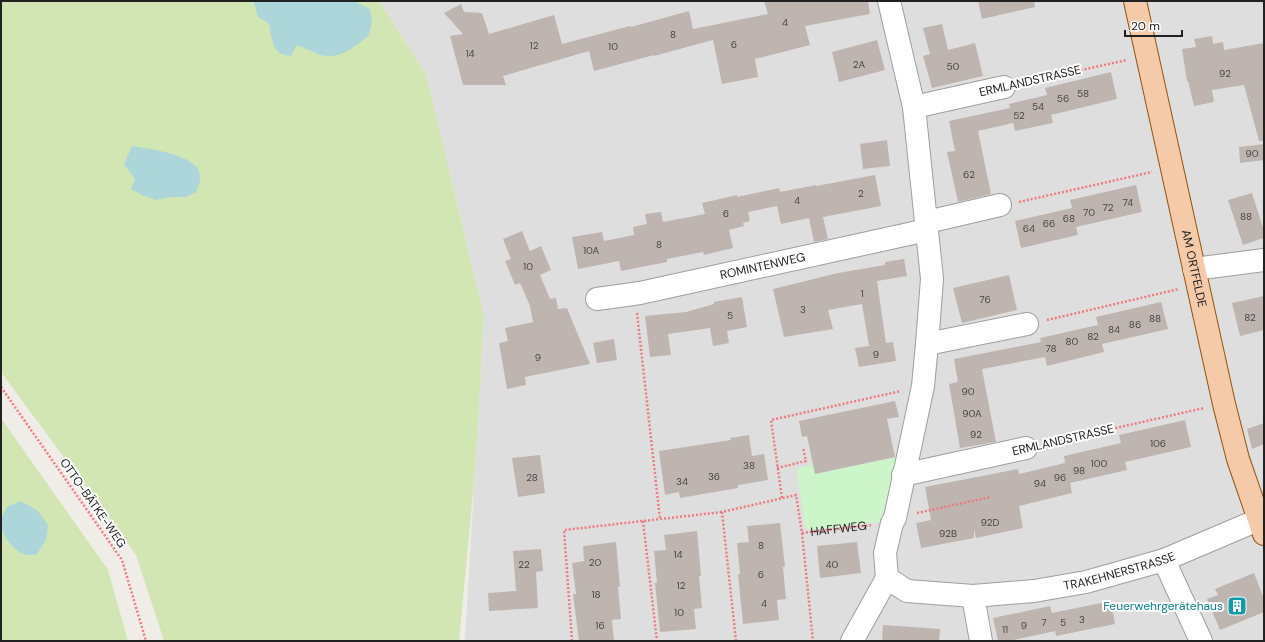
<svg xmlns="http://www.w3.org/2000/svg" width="1265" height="642" font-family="'DM Sans',sans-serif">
	<rect width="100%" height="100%" fill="#f0ece8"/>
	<path fill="#dfdede" d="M379,1H1264V641H465L484,316L426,74Z"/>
	<path fill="#d2e6b3" d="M1,1H379L426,74L484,316L475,472L459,641H164L136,555L1,372Z
		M1,418L108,570L128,641H1Z"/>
	<path fill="#ccf6ca" d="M897,457L881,522L809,530L805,527L797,471L799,467L813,465L815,474Z"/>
	<path fill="#acd6da" d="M256,1H354L370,9L372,21L369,35C354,47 338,62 318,54C311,51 304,48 297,45L291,56C272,55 272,39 269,24L258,17L254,3Z
		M132,146C149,149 197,154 200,175C201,181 198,187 196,192L186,197H172L156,200L142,195L131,189L135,179L124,164Z
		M21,501L37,510L48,525L46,540L37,554C32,555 28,556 24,554C11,549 0,533 1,519C2,515 5,511 7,507Z"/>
	<path fill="#beb5b1" d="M764,1H868L870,14L805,26L810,45L755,59L758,77L722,84L713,40L654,56V55L594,71L589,51L503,76L506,85H463L450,36L463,34L444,13L461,4L464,12L482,13L489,34L554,15L562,44L630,26L631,27L689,11L693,29L768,14Z
		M978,1H1034L1035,7L982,19Z
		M942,24L948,50L975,43L983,76L932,88L923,56L930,54L923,28Z
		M1212,36L1213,44L1223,42L1224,50L1264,43V141H1259L1244,85L1212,90L1214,102L1194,106L1188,81H1187L1182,49L1196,47L1194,39Z
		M877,40L885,70L839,82L832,52Z
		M1111,72L1117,99L1051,115L1053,123L1015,131L1013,123L978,131L991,194L958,202L947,152L955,151L949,121L1010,108L1009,104L1047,95L1045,88Z
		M887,140L890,166L863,169L860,144Z
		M1264,144V160L1240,163L1239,147Z
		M875,175L881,206L823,217L828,239L814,242L809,218L781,224L777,206L748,212L750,221L743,223L744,226L729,230L733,248L704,255L703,252L667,259V262L621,271L619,261L578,269L572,237L602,232L604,241L634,235L633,227L647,224L645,214L661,212L663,222L705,214L702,203L737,195V197L779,188L780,192L816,185V186Z
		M1136,185L1142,212L1076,227L1078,235L1021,248L1015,221L1072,208L1070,200Z
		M1252,193L1264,231V238L1243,245L1228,200Z
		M522,231L530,251L541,246L551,270L540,275L550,299L556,298L558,309L567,308L590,364L525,377L526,385L507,389L499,343L508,341L505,328L533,322L530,306L520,283L515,285L505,261L511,259L503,239Z
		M904,259L907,276L877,281L886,343L893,342L896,361L859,367L855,348L869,346L862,304L828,310L833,329L784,337L773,289L838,273L885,265V262Z
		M1009,275L1017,310L962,323L953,288Z
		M1264,296V330L1240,336L1232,303Z
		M742,297L747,327L727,331L729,343L713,346L710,328L668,334L671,355L650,357L645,316L686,312L714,304V302Z
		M1161,302L1168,329L1102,344L1104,352L1047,366L1045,357L982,369L996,442L960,448L949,384L958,382L954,359L1041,342L1040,338L1098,325L1096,317Z
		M614,339L617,360L597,363L593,343Z
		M895,401L899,417L887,419L895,457L815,474L807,436L802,437L799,421Z
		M1185,420L1191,447L1125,462L1127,470L1070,483L1072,493L1019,506L1023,528L976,538L974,530V538L921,548L916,523L931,520L925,487L1018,469L1019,474L1065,463L1064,456L1121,443L1119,435Z
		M1264,423V444L1252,449L1247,429Z
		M749,435L752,456L764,454L768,480L738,485V488L680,498L679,492L665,495L659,451L731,440L730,438Z
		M540,455L545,493L518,497L512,458Z
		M780,523L785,567H783L786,599L777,600L779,620L743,624L738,574H740L737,543L749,542L747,526Z
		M697,531L701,576H699L702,608L694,609L696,629L660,632L655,583H657L654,551L666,550L664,535Z
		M616,542L620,587H618L621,619L612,620L614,640L579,641L573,594H576L572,563L584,561L583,546Z
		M857,542L861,573L820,578L817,546Z
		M541,549L543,571L536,572L538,608L489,611L488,593L516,591L513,551Z
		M1254,573L1264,599V612L1220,630L1207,599L1218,595L1215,589Z
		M1111,601L1115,624L1056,636L1055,631L1009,641H998L993,618L1050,606L1052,613Z
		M883,625L940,629L939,641H882Z"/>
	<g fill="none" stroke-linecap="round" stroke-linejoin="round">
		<g stroke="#9e9e9e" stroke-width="24">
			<g id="minor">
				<path d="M914,107L1004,87"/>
				<path d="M927,222L1000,205"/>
				<path d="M1194,269L1264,260"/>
				<path id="s2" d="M597,299L640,293L927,230"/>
				<path d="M927,344L1027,324"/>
				<path d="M903,475L1026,448"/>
				<path d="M1164,560L1201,641"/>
				<path d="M887,578L885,553L892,523L895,518L923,386L927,344L932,279L914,107L889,1"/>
				<path id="s3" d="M887,578L907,591L973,596L1034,591L1086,582L1164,560L1258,520"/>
				<path d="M973,596L981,641"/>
				<path d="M852,641L887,578"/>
			</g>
		</g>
		<g stroke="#91530d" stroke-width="24">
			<g id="major">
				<path id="s4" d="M1135,1L1224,404L1238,459L1264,534"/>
			</g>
		</g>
		<g stroke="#ef7a7e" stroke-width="2.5" stroke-dasharray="2 2" stroke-linecap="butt">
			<path d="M1022,83L1127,60"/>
			<path d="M1019,202L1152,172"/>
			<path d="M637,313L660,519"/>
			<path d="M1047,320L1179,289"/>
			<path d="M1,387L122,560L146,641"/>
			<path d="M1045,444L1204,408"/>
			<path d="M777,468L806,461L803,448"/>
			<path d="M782,498L771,420L901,391"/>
			<path d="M917,513L991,497"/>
			<path d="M643,521L657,641"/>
			<path d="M802,533L813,641"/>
			<path d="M572,641L564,530L722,512"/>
			<path id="s1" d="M736,641L722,512L796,495L802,533L871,525"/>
		</g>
		<use href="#minor" stroke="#fff" stroke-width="22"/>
		<use href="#major" stroke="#f5caa9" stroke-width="22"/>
	</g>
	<defs>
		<g id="building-square" transform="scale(1)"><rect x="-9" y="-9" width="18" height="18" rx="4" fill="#0f9aa8" stroke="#fff"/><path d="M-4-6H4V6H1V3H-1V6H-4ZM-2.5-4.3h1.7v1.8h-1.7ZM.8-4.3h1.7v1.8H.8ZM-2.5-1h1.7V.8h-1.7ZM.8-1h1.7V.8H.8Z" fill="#fff"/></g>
	</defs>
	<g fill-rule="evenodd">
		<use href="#building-square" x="1237" y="606"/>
	</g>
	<g text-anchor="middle" stroke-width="4" stroke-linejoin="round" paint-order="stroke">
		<g font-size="10" fill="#484645">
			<text x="785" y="26">4</text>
			<text x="673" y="38">8</text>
			<text x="734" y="48">6</text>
			<text x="534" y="49">12</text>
			<text x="613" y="50">10</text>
			<text x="470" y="57">14</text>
			<text x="859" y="68">2A</text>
			<text x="953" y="70">50</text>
			<text x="1225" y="77">92</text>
			<text x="1083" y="97">58</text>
			<text x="1063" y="102">56</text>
			<text x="1038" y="110">54</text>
			<text x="1019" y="119">52</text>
			<text x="1252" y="157">90</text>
			<text x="969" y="178">62</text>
			<text x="861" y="197">2</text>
			<text x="797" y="204">4</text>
			<text x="1128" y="206">74</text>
			<text x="1108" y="211">72</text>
			<text x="1089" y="216">70</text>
			<text x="726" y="217">6</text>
			<text x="1246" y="220">88</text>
			<text x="1069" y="222">68</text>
			<text x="1049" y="227">66</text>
			<text x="1029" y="232">64</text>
			<text x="659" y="248">8</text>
			<text x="591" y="254">10A</text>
			<text x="528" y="270">10</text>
			<text x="862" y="297">1</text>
			<text x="985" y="303">76</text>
			<text x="803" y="313">3</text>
			<text x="730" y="319">5</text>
			<text x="1250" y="321">82</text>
			<text x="1155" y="322">88</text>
			<text x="1135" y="328">86</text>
			<text x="1114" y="333">84</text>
			<text x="1093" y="340">82</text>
			<text x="1072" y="345">80</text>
			<text x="1051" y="352">78</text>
			<text x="876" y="358">9</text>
			<text x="538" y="361">9</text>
			<text x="968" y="395">90</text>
			<text x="972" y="417">90A</text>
			<text x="976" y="438">92</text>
			<text x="1158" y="447">106</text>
			<text x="1099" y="467">100</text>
			<text x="749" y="469">38</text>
			<text x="1079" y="474">98</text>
			<text x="714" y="480">36</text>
			<text x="532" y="481">28</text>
			<text x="1060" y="481">96</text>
			<text x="682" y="485">34</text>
			<text x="1040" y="487">94</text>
			<text x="990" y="526">92D</text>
			<text x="948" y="537">92B</text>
			<text x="761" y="549">8</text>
			<text x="678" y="558">14</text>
			<text x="595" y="566">20</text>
			<text x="524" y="568">22</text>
			<text x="832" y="568">40</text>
			<text x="761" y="578">6</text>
			<text x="681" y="589">12</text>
			<text x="596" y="598">18</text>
			<text x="764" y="607">4</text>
			<text x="679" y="616">10</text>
			<text x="1082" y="623">3</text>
			<text x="1044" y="626">7</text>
			<text x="1063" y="626">5</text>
			<text x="600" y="629">16</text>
			<text x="1024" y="629">9</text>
			<text x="1005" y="633">11</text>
		</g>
		<g font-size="12" fill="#212121" stroke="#fff">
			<text transform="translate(1030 81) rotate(-13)" y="4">ERMLANDSTRASSE</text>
			<text dy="4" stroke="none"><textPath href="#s2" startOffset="169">ROMINTENWEG</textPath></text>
			<text dy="4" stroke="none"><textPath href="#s4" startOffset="274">AM ORTFELDE</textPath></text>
			<text transform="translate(1063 440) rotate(-13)" y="4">ERMLANDSTRASSE</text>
			<text transform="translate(93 503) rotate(55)" y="4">OTTO-BÄTKE-WEG</text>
			<text dy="4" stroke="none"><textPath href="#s1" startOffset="281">HAFFWEG</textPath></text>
			<text dy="4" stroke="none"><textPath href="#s3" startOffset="239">TRAKEHNERSTRASSE</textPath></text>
		</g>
		<g font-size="12" fill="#0d838f" stroke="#fff" text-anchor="end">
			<text x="1223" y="610">Feuerwehrgerätehaus</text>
		</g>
	</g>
	<rect width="1265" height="642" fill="none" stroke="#212121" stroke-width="4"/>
	<path d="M1125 30v6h57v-6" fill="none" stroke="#212121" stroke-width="2"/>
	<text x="1131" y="30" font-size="12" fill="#212121" stroke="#ffffff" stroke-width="3" paint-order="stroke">20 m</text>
</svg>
